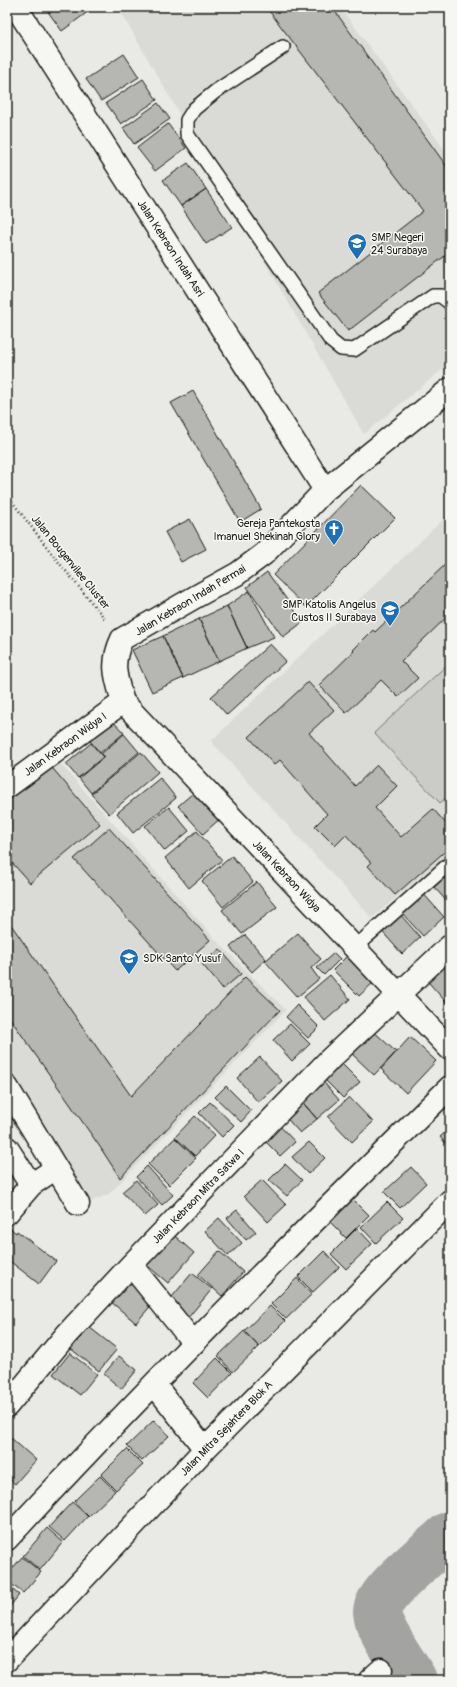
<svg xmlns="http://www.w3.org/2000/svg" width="457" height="1687" font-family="Pangolin,sans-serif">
	<rect width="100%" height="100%" fill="#e9e9e5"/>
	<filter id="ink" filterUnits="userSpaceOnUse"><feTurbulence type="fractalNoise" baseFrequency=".025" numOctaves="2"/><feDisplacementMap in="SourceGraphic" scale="8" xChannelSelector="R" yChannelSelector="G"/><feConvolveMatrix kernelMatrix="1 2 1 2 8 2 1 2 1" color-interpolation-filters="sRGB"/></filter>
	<g filter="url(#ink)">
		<path fill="#dadad6" d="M118,7H340L450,157V363L364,434Z
			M450,513V852L372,918L211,741Z
			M52,754L215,939L286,1010L109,1194L82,1205L7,1076V788Z"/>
		<path fill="#cbcbc7" stroke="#747472" d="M450,662V794L440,803L374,733Z"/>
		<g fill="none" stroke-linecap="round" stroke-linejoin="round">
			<path stroke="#a3a3a1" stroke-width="48" d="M413,1680C404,1664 378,1629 377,1612C376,1594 435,1548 450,1535"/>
		</g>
		<path fill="#b6b6b3" stroke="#1c1c1c" d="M49,7H86L89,11L62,31L46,9Z
			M266,7H332L450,171V252L348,331L318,293L423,211Z
			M124,54L139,77L101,101L86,79Z
			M143,79L157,100L121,124L106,103Z
			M158,103L170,119L134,144L123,128Z
			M168,124L186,148L155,171L137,148Z
			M188,163L206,189L181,206L163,180Z
			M206,189L232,227L206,244L181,206Z
			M193,391L261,509L240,522L171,403Z
			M361,485L395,518L306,607L273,575Z
			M190,519L206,549L181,562L165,532Z
			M450,560V614L401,661L418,678L398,697L381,680L346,713L319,685L354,651L353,650L373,630L375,632Z
			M267,572L303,622L283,637L247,587Z
			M249,591L274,637L247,648L227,606Z
			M227,606L247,648L219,661L199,619Z
			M199,619L219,661L183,678L163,636Z
			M163,636L183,678L152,692L132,650Z
			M270,644L286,661L227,715L211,697Z
			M308,682L334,710L309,733L355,786L377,765L397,786L375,808L401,837L433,809L450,828V847L395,895L368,866L371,863L346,835L335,846L315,826L327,814L280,760L274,765L249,737Z
			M108,716L124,733L100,753L86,736Z
			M124,734L139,752L91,793L79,778L104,757L101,754Z
			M91,743L103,757L78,778L66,764Z
			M141,752L158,772L109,814L91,794Z
			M48,763L100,824L30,883L7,857V797Z
			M160,778L176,798L133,833L117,813Z
			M200,787L224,815L203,834L178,806Z
			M169,807L189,831L165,851L145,826Z
			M109,828L210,940L175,971L74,859Z
			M197,831L222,860L189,888L165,858Z
			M232,856L253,882L223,907L202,881Z
			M450,873V905L434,887Z
			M257,882L277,907L242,934L222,910Z
			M421,891L444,917L423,936L400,911Z
			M398,912L420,937L402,954L379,928Z
			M7,919L131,1096L245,977L280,1010L120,1178L100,1147L7,1014Z
			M298,933L321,959L311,968L319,979L297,997L265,961Z
			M245,935L266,959L252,972L230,947Z
			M220,949L241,974L223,989L202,964Z
			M450,950V996L445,1001L422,975Z
			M334,953L340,959L324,975L317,968Z
			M350,953L376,980L359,996L333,970Z
			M330,975L350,999L325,1021L304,997Z
			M450,996V1007L445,1001Z
			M297,1005L319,1027L308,1038L286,1017Z
			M290,1024L310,1044L292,1061L273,1040Z
			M369,1027L396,1052L374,1075L348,1050Z
			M410,1037L436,1061L406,1093L381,1069Z
			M260,1057L282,1081L258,1102L237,1078Z
			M336,1058L360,1082L343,1098L319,1074Z
			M320,1078L339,1100L317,1119L298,1097Z
			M226,1086L251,1111L241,1122L215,1097Z
			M298,1097L317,1119L300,1133L281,1112Z
			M349,1097L373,1122L352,1142L328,1117Z
			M210,1102L234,1125L222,1137L199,1113Z
			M195,1116L215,1135L195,1156L175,1137Z
			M276,1122L295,1142L280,1156L260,1136Z
			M450,1128V1148L440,1137Z
			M175,1138L196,1158L169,1185L148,1164Z
			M309,1142L325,1158L308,1174L292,1157Z
			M285,1164L302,1180L287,1196L269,1180Z
			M147,1166L173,1195L162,1205L136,1177Z
			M411,1167L426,1183L400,1208L384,1192Z
			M136,1180L158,1205L145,1216L122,1192Z
			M262,1180L286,1205L268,1222L244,1196Z
			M346,1192L369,1215L346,1238L323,1215Z
			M387,1202L403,1218L376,1243L361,1227Z
			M237,1210L256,1232L246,1240L227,1218Z
			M219,1218L242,1243L228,1256L205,1231Z
			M7,1226L16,1233L17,1231L56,1261L39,1284L7,1259Z
			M357,1228L372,1244L346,1269L331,1254Z
			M168,1230L194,1253L168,1283L142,1261Z
			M219,1251L243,1272L222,1296L198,1275Z
			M324,1251L339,1267L313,1292L298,1277Z
			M192,1273L212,1289L187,1319L167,1303Z
			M297,1278L312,1294L286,1319L271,1304Z
			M128,1279L154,1302L136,1323L110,1301Z
			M270,1306L285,1321L259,1347L244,1331Z
			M89,1327L117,1349L99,1371L71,1349Z
			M244,1331L259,1347L233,1372L218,1356Z
			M70,1353L97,1374L80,1395L53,1374Z
			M119,1356L137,1370L121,1389L104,1374Z
			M217,1358L232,1373L208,1398L193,1383Z
			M154,1420L169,1436L142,1461L127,1446Z
			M11,1438L36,1460L15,1484L7,1477V1443Z
			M127,1449L143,1465L116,1490L101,1475Z
			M100,1476L115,1491L88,1517L74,1501Z
			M72,1502L88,1516L65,1541L49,1527Z
			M47,1528L63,1542L40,1570L23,1556Z
			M22,1557L41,1572L23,1593L7,1581V1575Z
			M7,1585L19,1595L7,1610Z"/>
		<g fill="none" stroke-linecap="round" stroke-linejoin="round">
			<g stroke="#1c1c1c" stroke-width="16">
				<path id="lane" d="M283,47L216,91L194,109L187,120V134L331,341L341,349L354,350L433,296H441L450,303
					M354,948L450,863"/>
			</g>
			<g stroke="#1c1c1c" stroke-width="25">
				<path id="street" d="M16,7L325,490
					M123,702C116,678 110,664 122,639L197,596L237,574L264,554L325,490L450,389
					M123,702L450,1049
					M7,787L123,702
					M7,1087L78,1204
					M7,1148L31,1185
					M7,1213L31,1185L56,1168
					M131,1265L193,1342
					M154,1384L205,1449
					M7,1406L67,1334L131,1265L330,1059L450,946
					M7,1539C150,1384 299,1235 450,1087
					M7,1660L205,1449L450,1201
					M370,1680L381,1670"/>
			</g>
			<path stroke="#1c1c1c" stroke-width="2.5" stroke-dasharray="1 3" stroke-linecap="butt" d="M7,495L56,559L106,620"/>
			<use href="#lane" stroke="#f6f6f2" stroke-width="13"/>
			<use href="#street" stroke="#f6f6f2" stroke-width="22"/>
		</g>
	</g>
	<defs>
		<g id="school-pin" transform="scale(1)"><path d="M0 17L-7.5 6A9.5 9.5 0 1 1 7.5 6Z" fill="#1f6fb2" stroke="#f6f6f2"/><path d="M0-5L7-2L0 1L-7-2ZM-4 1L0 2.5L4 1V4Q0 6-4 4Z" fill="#fff"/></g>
		<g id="church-pin" transform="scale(1)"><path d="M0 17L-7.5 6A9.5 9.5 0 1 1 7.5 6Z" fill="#1f6fb2" stroke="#f6f6f2"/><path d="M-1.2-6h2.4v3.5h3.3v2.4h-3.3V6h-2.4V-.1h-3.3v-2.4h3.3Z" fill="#fff"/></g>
	</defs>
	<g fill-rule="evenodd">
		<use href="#school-pin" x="357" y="243"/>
		<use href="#church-pin" x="334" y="529"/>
		<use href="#school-pin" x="390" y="610"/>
		<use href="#school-pin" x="129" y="958"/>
	</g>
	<g text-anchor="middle" stroke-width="3" stroke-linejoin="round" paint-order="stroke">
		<g font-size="11" fill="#1c1c1c" stroke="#f6f6f2" text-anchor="start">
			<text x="371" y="241">SMP Negeri<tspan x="371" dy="13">24 Surabaya</tspan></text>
			<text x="320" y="527" text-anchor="end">Gereja Pantekosta<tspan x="320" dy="13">Imanuel Shekinah Glory</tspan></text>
			<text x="376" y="608" text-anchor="end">SMP Katolis Angelus<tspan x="376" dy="13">Custos II Surabaya</tspan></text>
			<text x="143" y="962">SDK Santo Yusuf</text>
		</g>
		<g font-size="11" fill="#1c1c1c" stroke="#f6f6f2">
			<text transform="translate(171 248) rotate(57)" y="4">Jalan Kebraon Indah Asri</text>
			<text transform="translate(71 562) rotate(51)" y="4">Jalan Bougenvilee Cluster</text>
			<text transform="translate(190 600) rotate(-31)" y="4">Jalan Kebraon Indah Permai</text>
			<text transform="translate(65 744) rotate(-36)" y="4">Jalan Kebraon Widya I</text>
			<text transform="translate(287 876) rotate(47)" y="4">Jalan Kebraon Widya</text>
			<text transform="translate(198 1196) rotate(-46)" y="4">Jalan Kebraon Mitra Satwa I</text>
			<text transform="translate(226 1428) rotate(-46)" y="4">Jalan Mitra Sejahtera Blok A</text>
		</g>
	</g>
	<rect width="457" height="1687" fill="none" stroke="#f6f6f2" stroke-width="24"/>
	<rect x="12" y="12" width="433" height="1663" fill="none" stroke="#1c1c1c" stroke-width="1.5" filter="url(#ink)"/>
</svg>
